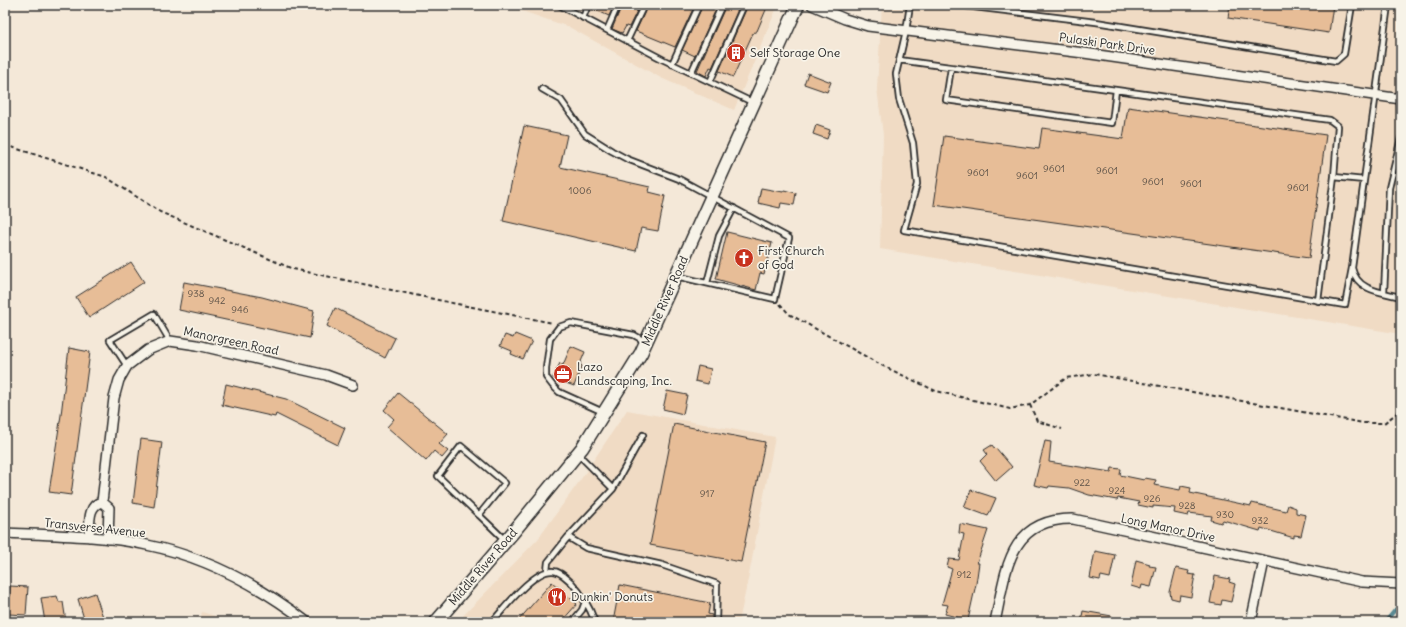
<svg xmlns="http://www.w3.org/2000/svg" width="1406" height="627" font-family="Delius,sans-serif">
	<rect width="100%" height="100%" fill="#f4e8d8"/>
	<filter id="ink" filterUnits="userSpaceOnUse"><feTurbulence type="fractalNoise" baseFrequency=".025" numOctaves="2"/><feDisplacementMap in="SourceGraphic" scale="8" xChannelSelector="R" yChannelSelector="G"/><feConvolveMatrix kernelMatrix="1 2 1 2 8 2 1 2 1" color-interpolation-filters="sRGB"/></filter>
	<g filter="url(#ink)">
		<path fill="#f0dbc4" d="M487,5H778L734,110L661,78L569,27L519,10Z
			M882,5H1401V334L880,249L883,135L877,88Z
			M627,410L775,437L749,575L739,622H457L538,539L581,479Z
			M202,612L234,622H200Z"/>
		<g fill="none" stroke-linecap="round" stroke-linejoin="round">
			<path stroke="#5a8992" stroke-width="3.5" d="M1385,622L1401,603"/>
		</g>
		<path fill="#e7bd97" stroke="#2b2b2b" d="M592,5H614L609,16L591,8Z
			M622,5H640L629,27L626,26L622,33L612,29Z
			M648,5H695L675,47L636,31Z
			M703,5H718L695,56L682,50Z
			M726,5H740L712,68L710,67L706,76L697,71Z
			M748,5H768L757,31L753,33L733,77L719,71Z
			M1230,5H1333L1329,33L1228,18Z
			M808,73L831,82L827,92L804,84Z
			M1128,107L1326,135L1309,258L934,205L944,136L1039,149L1042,128L1123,139Z
			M816,125L830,130L827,139L813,134Z
			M524,126L567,135L560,167L650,187L649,192L665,196L658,231L641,228L636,251L503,221Z
			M761,188L783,192L784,190L796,193L794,205L781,203L780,208L758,203Z
			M727,232L772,243L764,274L760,273L756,290L716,279Z
			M131,262L144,282L89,318L76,297Z
			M184,282L262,297L314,311L310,338L179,310Z
			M335,308L395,338L385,358L327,326Z
			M515,334L532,341L523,359L511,354L512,351L500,346L505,335L513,338Z
			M571,346L585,352L580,364L582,366L574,386L553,378L560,363L563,365Z
			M69,348L90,352L71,495L49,492L61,415Z
			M698,366L711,369L708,384L695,381Z
			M226,384L286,399L345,428L338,445L276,414L275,417L222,405Z
			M667,391L687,395L683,414L663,409Z
			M398,393L448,434L439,444L448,451L442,458L434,451L426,461L387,427L394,419L384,410Z
			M674,424L765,442L741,562L650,545Z
			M141,439L162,442L154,507L133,503Z
			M1045,441L1051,442L1049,462L1111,472L1112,468L1121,469L1120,475L1144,480L1145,478L1156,480L1154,485L1180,490L1181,486L1191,488L1190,493L1251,506L1252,503L1286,511L1288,505L1296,508V513L1306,515L1301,536L1294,535V538L1261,528L1260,531L1223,520L1221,523L1211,520L1212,516L1189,513L1188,516L1174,513L1175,508L1153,506V508L1138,505L1139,502L1118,498L1117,500L1089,495L1069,488L1049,486L1048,488L1034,485Z
			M992,445L995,449L996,448L1012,467L996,481L980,461L987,454L984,450Z
			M971,490L996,498L988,516L964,507Z
			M960,524L988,530L977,563H979L976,584L968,620L945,614L948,605L942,604L952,569L947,567L949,559L959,560L964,534L959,533Z
			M1095,551L1115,555L1110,578L1101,576L1100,580L1090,578Z
			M1136,560L1150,564L1149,566L1156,567L1151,587L1142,585L1141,589L1131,586Z
			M1176,568L1189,571L1188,574L1195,575L1191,597L1180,595L1179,600L1171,598L1170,592Z
			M1215,576L1230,579L1229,582L1235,584L1231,602L1222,600L1221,605L1210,603Z
			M552,582L577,604L561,622H517Z
			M620,585L710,603L708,614L712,615V622H613Z
			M10,586L28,587L26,615L8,614Z
			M95,593L104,620L85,622L78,599Z
			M57,596L59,602H63L66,622H45L41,598Z
			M1083,611L1112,616V622H1081Z"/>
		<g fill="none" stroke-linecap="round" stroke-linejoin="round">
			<g stroke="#2b2b2b" stroke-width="8">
				<path id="service" d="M559,5L664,60L754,103
					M910,5L906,31L896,74L899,99L913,143L917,184L904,230L1345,305L1352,268
					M957,5L1096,22L1336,61L1344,54L1352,5
					M1388,5L1352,268C1357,291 1381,292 1401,297
					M583,18L588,5
					M607,30L618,5
					M627,41L644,5
					M899,60L1116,90L1112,123L946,100L951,68
					M672,64L699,5
					M691,73L722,5
					M710,82L744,5
					M542,89L561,100L585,134L612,151L627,159L679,179L789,238L775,299L676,276
					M1116,90L1330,120L1338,126L1334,177L1364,180
					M707,283L719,236L734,208
					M1384,293L1389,188L1401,138
					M1318,301L1334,177
					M127,366L110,340L154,314L170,341
					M603,412L559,392L553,386L546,377V368L550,339L559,327L571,323L634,335L646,342
					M613,489L643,435
					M479,515L438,476L461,446L505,483L479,515L506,541
					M568,537L586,548L662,565L717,584L716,622
					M547,571L548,562L568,537L613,489L579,455
					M492,622C504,609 534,569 553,571C560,571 566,578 571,582C581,593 590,608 595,622
					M572,622L582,610L585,602"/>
			</g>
			<g stroke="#2b2b2b" stroke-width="12">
				<path id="minor" d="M812,5L845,19L868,26L1084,53L1401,99
					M102,502L114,398L119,380L127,366L148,350L170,341L197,345L326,375L353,385
					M5,533C52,535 101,535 147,545C206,557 260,586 307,622
					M89,537C90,524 87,505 102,502L109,508L108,539
					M995,622C1006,572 1008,518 1073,519L1362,582L1401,584
					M1251,622L1264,561"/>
			</g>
			<g stroke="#2b2b2b" stroke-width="15">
				<path id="tertiary" d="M436,622L515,530L582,448L641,353L798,5"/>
			</g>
			<path stroke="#2b2b2b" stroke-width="2" stroke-dasharray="4 3" stroke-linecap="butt" d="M5,145L106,177L160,212L293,269L457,304L553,323
				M780,304L789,314L881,365L936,391L1010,409L1030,405L1066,378L1094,374L1363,423H1384L1401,410
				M1030,405L1037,421L1062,429"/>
			<use href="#service" stroke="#f7f3e8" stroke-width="4.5"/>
			<use href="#minor" stroke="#f7f3e8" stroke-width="9"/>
			<use href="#tertiary" stroke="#f7f3e8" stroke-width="12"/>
		</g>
	</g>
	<defs>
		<g id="building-disc" transform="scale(1)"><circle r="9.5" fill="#c8321e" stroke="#f7f3e8"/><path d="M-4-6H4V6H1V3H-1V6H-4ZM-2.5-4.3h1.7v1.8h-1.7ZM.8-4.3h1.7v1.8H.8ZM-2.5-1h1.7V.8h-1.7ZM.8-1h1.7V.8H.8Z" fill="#fff"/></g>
		<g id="church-disc" transform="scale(1)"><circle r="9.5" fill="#c8321e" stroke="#f7f3e8"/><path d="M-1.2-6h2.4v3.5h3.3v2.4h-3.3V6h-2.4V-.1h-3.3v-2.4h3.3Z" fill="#fff"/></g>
		<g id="office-disc" transform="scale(1)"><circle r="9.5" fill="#c8321e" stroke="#f7f3e8"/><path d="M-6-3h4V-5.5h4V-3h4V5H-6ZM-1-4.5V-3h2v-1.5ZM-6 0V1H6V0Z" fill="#fff"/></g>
		<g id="restaurant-disc" transform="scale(1)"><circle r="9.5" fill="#c8321e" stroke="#f7f3e8"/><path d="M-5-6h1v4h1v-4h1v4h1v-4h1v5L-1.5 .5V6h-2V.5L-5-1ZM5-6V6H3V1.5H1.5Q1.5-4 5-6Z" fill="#fff"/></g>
	</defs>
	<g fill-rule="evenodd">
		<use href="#building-disc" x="736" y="53"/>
		<use href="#church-disc" x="744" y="258"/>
		<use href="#office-disc" x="563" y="374"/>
		<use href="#restaurant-disc" x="557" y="597"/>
	</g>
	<g text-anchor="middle" stroke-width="3.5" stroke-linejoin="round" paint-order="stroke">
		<g font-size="10" fill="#5a5046">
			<text x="1054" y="172">9601</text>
			<text x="1107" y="174">9601</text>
			<text x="978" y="176">9601</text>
			<text x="1027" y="179">9601</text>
			<text x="1153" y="185">9601</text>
			<text x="1191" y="187">9601</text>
			<text x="1298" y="191">9601</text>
			<text x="580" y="194">1006</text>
			<text x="196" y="297">938</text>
			<text x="217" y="304">942</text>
			<text x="240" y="313">946</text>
			<text x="1082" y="486">922</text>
			<text x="1117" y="494">924</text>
			<text x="707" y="497">917</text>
			<text x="1152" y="502">926</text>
			<text x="1187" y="509">928</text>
			<text x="1225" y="518">930</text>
			<text x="1260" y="524">932</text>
			<text x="964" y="578">912</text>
		</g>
		<g font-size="12" fill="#2b2b2b" stroke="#f7f3e8">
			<text transform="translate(1107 44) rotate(8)" y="4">Pulaski Park Drive</text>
			<text transform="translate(665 301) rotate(-66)" y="4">Middle River Road</text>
			<text transform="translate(231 341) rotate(12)" y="4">Manorgreen Road</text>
			<text transform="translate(95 528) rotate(6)" y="4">Transverse Avenue</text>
			<text transform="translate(1168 528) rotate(12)" y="4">Long Manor Drive</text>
			<text transform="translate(483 567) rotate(-49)" y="4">Middle River Road</text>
		</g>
		<g font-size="12" fill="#2b2b2b" stroke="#f7f3e8" text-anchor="start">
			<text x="750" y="57">Self Storage One</text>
			<text x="758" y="255">First Church<tspan x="758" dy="14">of God</tspan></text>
			<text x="577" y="371">Lazo<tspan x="577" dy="14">Landscaping, Inc.</tspan></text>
			<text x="571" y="601">Dunkin' Donuts</text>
		</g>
	</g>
	<rect width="1406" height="627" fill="none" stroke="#f7f3e8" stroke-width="20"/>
	<rect x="10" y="10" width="1386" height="607" fill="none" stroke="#2b2b2b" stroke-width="1.5" filter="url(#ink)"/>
</svg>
